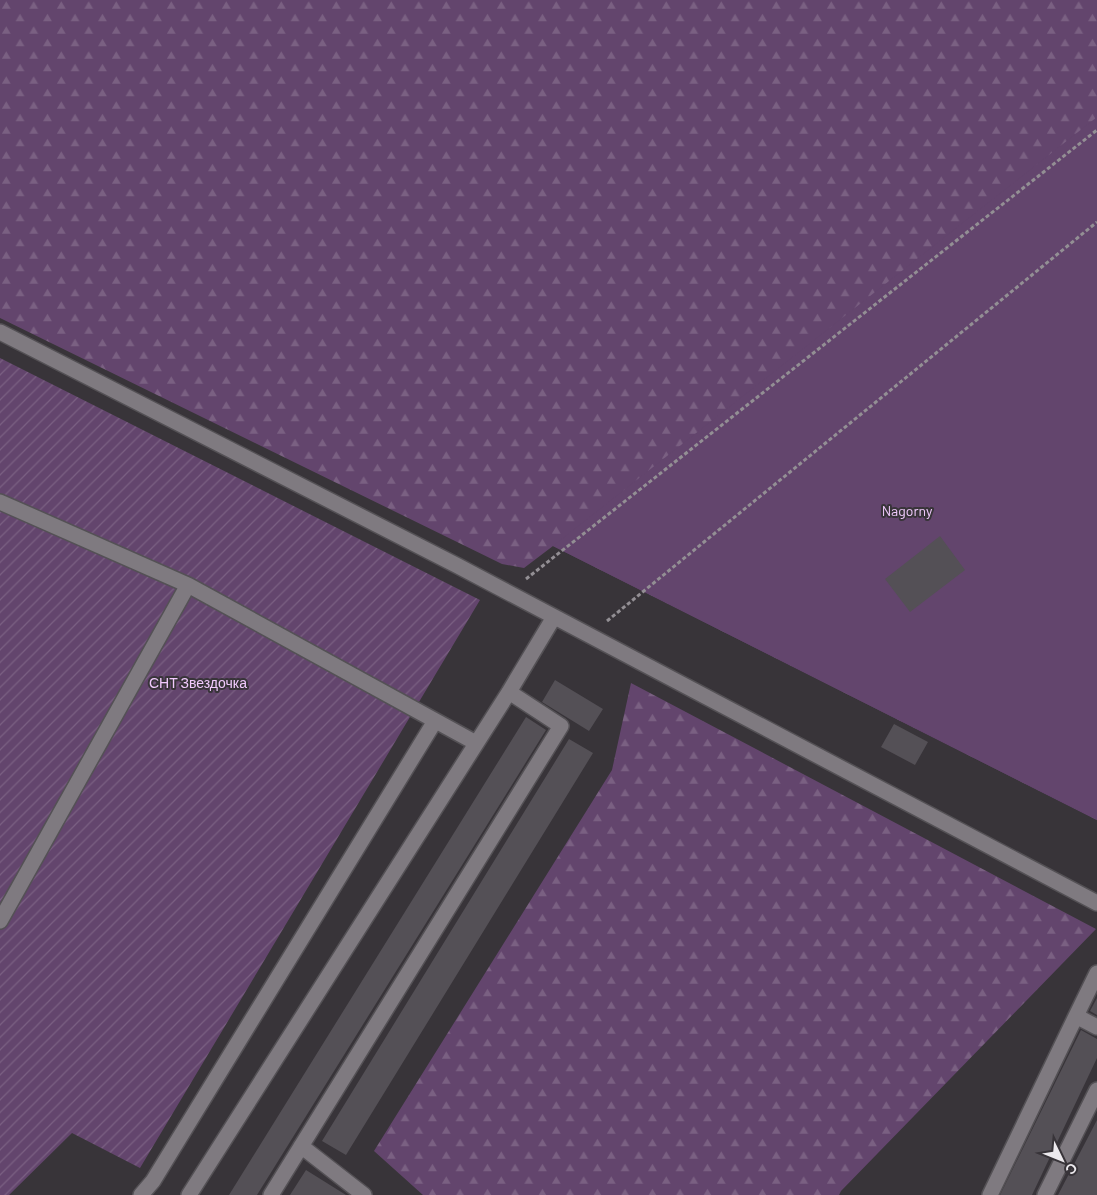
<svg xmlns="http://www.w3.org/2000/svg" width="1097" height="1195" font-family="Barlow,sans-serif">
	<defs>
		<pattern id="forest-firs" width="22" height="20" patternUnits="userSpaceOnUse" patternTransform="scale(1.25)"><rect width="22" height="20" fill="#63456d"/><path d="M5 1l3.5 6h-7zM16 11l3.5 6h-7z" fill="#7a6082"/></pattern>
		<pattern id="garden-furrows" width="10" height="10" patternUnits="userSpaceOnUse" patternTransform="scale(1.25)"><rect width="10" height="10" fill="#63456d"/><path d="M-1 1l2-2M0 10L10 0M9 11l2-2" fill="none" stroke="#7a6082"/></pattern>
	</defs>
	<rect width="100%" height="100%" fill="#383439"/>
	<path fill="url(#forest-firs)" d="M0,0H1097V820L553,546L524,568L502,564L0,318Z
		M631,683L1096,929L841,1191L839,1195H423L374,1151L612,770Z"/>
	<path fill="#63456d" d="M1097,117V820L553,546Z"/>
	<path fill="url(#garden-furrows)" d="M0,358L480,600L140,1168L72,1133L9,1195H0Z"/>
	<path fill="#545056" d="M940,536L965,570L910,612L885,579Z
		M555,680L603,709L589,731L542,702Z
		M526,717L546,730L257,1195H229Z
		M894,724L928,742L915,765L881,747Z
		M569,739L593,753L346,1155L322,1141Z
		M1097,998V1015L1090,1011Z
		M1081,1030L1097,1039V1058L1032,1195H1000Z
		M1097,1120V1195H1058Z
		M306,1170L346,1195H290Z"/>
	<g fill="none" stroke-linecap="round" stroke-linejoin="round">
		<g stroke="#545155" stroke-width="18">
			<path id="minor" d="M0,332L458,566L1097,903
				M0,502L188,585
				M0,921L188,585L476,743
				M1097,973L1076,1016L1097,1027
				M301,1146L364,1195
				M141,1195L153,1181L435,721
				M189,1195L509,692L554,617
				M271,1195L561,726L509,692
				M990,1195L1076,1016
				M1045,1195L1097,1090"/>
		</g>
		<path stroke="#938f94" stroke-width="3" stroke-dasharray="4 2.5" stroke-linecap="butt" d="M526,579L1097,130
			M607,621L1097,222"/>
		<use href="#minor" stroke="#7f7a80" stroke-width="15"/>
	</g>
	<g text-anchor="middle" stroke-width="4" stroke-linejoin="round" paint-order="stroke">
		<g font-size="14" fill="#f1cafd" stroke="#383439">
			<text x="907" y="516">Nagorny</text>
			<text x="198" y="688">СНТ Звездочка</text>
		</g>
	</g>
	<g transform="translate(1062 1160) rotate(133)" stroke="#383439" stroke-width="4" paint-order="stroke">
	<path d="M0-4L9 19L0 12L-9 19Z" fill="#ece9ed"/>
	<text y="-8" font-size="14" font-weight="bold" text-anchor="middle" fill="#ece9ed">С</text>
	</g>
</svg>
